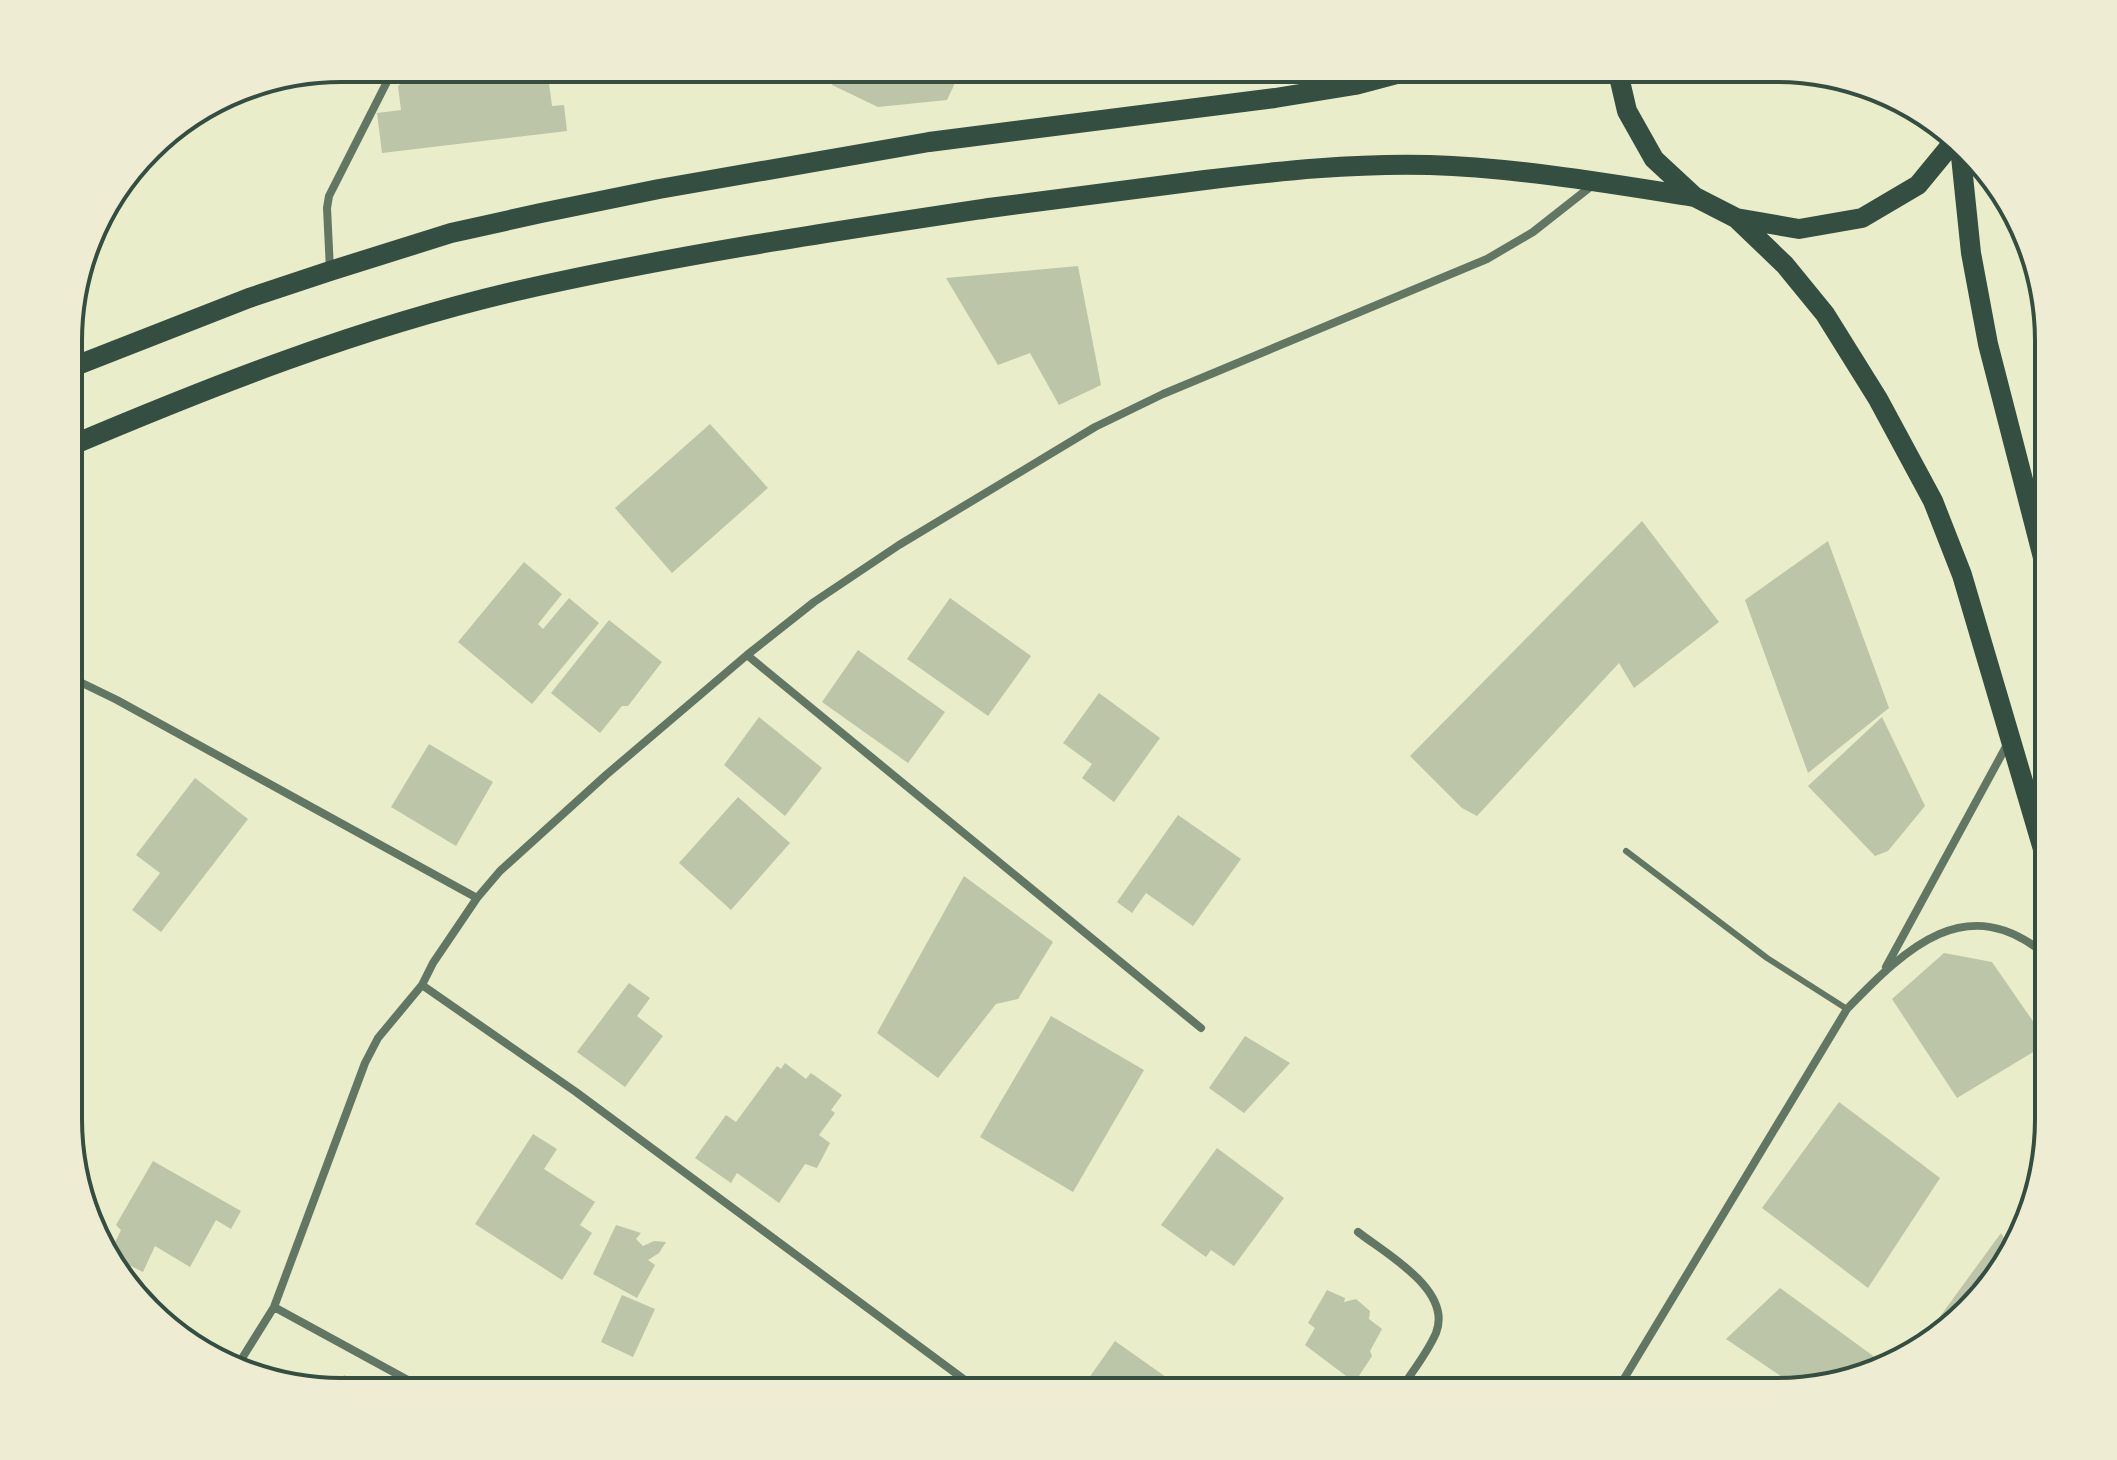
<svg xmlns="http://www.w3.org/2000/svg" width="2117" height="1460" font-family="Ubuntu,sans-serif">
	<rect width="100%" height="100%" fill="#e9edc9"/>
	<path fill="#bcc5a7" d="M540,68L541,77L548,76L552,106L564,105L567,131L382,153L377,113L401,110L398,86L408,78L405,69Z
		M840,68H962L947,100L878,107L832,85Z
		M1078,266L1101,385L1059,405L1030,353L998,365L946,278Z
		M710,424L768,488L672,573L615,508Z
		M1642,521L1719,622L1634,688L1619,663L1477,816L1462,808L1410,756Z
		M1828,541L1889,708L1808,773L1745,600Z
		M524,562L562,594L538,624L543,629L569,598L599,623L532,704L458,642Z
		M950,598L1031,656L988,716L907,659Z
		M609,620L662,662L628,706H622L600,733L551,693Z
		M858,650L945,712L908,763L822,702Z
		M1099,693L1160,738L1114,802L1082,778L1092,764L1063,743Z
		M759,717L822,768L785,816L724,765Z
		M1882,717L1925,806L1888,851L1875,856L1808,786Z
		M429,744L493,782L456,846L391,807Z
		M195,778L248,819L161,932L132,910L160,873L136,855Z
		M738,797L790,843L731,910L679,863Z
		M1178,815L1241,859L1193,926L1146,893L1132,913L1117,902Z
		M964,876L1053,942L1018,999L996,1004L938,1078L877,1033Z
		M1944,953L1992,962L2048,1043L1957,1098L1892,999Z
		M629,983L650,998L637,1016L663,1036L625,1087L577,1052Z
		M1051,1016L1144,1070L1073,1192L980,1137Z
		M1245,1036L1290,1063L1244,1113L1209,1088Z
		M785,1063L806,1079L811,1073L842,1095L831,1110L835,1113L819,1135L830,1143L817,1168L805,1164L779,1203L737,1173L731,1183L695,1158L726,1115L736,1122L777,1066L781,1069Z
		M1839,1102L1940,1178L1868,1288L1762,1208Z
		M533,1134L557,1149L544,1169L595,1202L580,1225L592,1233L562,1280L475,1224Z
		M1217,1148L1284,1198L1234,1266L1211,1250L1206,1257L1161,1225Z
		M153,1161L241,1211L231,1229L216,1220L190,1267L155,1246L143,1272L109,1255L121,1230L116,1225Z
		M616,1225L641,1233L636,1239L643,1246L654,1241L666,1242L659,1253L648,1260L655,1265L637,1298L593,1274Z
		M2001,1233L2011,1250L1993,1285L1917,1348Z
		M1780,1288L1887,1366L1797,1387L1726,1339Z
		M1327,1290L1345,1298L1344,1302L1356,1299L1370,1311L1369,1319L1382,1329L1370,1351L1372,1356L1359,1376L1350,1379L1305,1345L1315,1328L1308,1323Z
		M622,1295L655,1309L633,1357L601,1342Z
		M1115,1341L1173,1382L1166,1392H1079Z
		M344,1375L380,1391H336Z"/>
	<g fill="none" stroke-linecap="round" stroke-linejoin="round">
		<path stroke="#617663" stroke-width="6" d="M1626,851L1767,958L1847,1009"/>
		<path stroke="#617663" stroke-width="8" d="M330,270L327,208L329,196L394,68
			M747,655L1201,1028
			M70,685L80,682L117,700L477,898
			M1886,967L2008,743
			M422,985L576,1092L981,1392
			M1358,1232C1386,1254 1453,1290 1436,1333C1427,1354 1411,1373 1399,1392
			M274,1307L428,1391
			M236,1368L274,1307L365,1063L378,1038L422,985L433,963L477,898L500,871L606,775L747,655L814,602L899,545L1095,427L1163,394L1487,259L1533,232L1594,184
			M1616,1392L1847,1009C1906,948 1968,887 2048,957"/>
		<path stroke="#344e41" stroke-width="20" d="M1617,68L1627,111L1654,159L1695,197L1736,218L1799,229L1862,218L1918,185L1955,140
			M1960,147L1971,253L1988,344L2048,577
			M1736,218L1785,265L1825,314L1878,399L1933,501L1962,575L2048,866
			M70,368L249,298L330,271L451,233L541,213L659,189L929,142L1275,98L1355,85L1419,68
			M70,446C214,385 359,328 512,292C669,256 830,232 989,208C1061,198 1133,189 1205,180C1279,171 1354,163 1430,165C1519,168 1607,183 1695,197"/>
	</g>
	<path d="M0 0H2117V1460H0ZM341 82H1776A259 259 0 0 1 2035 341V1119A259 259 0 0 1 1776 1378H341A259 259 0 0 1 82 1119V341A259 259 0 0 1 341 82Z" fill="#eeecd3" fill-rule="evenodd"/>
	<path fill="none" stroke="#344e41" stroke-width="4" d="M341 82H1776A259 259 0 0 1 2035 341V1119A259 259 0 0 1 1776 1378H341A259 259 0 0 1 82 1119V341A259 259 0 0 1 341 82Z"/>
</svg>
